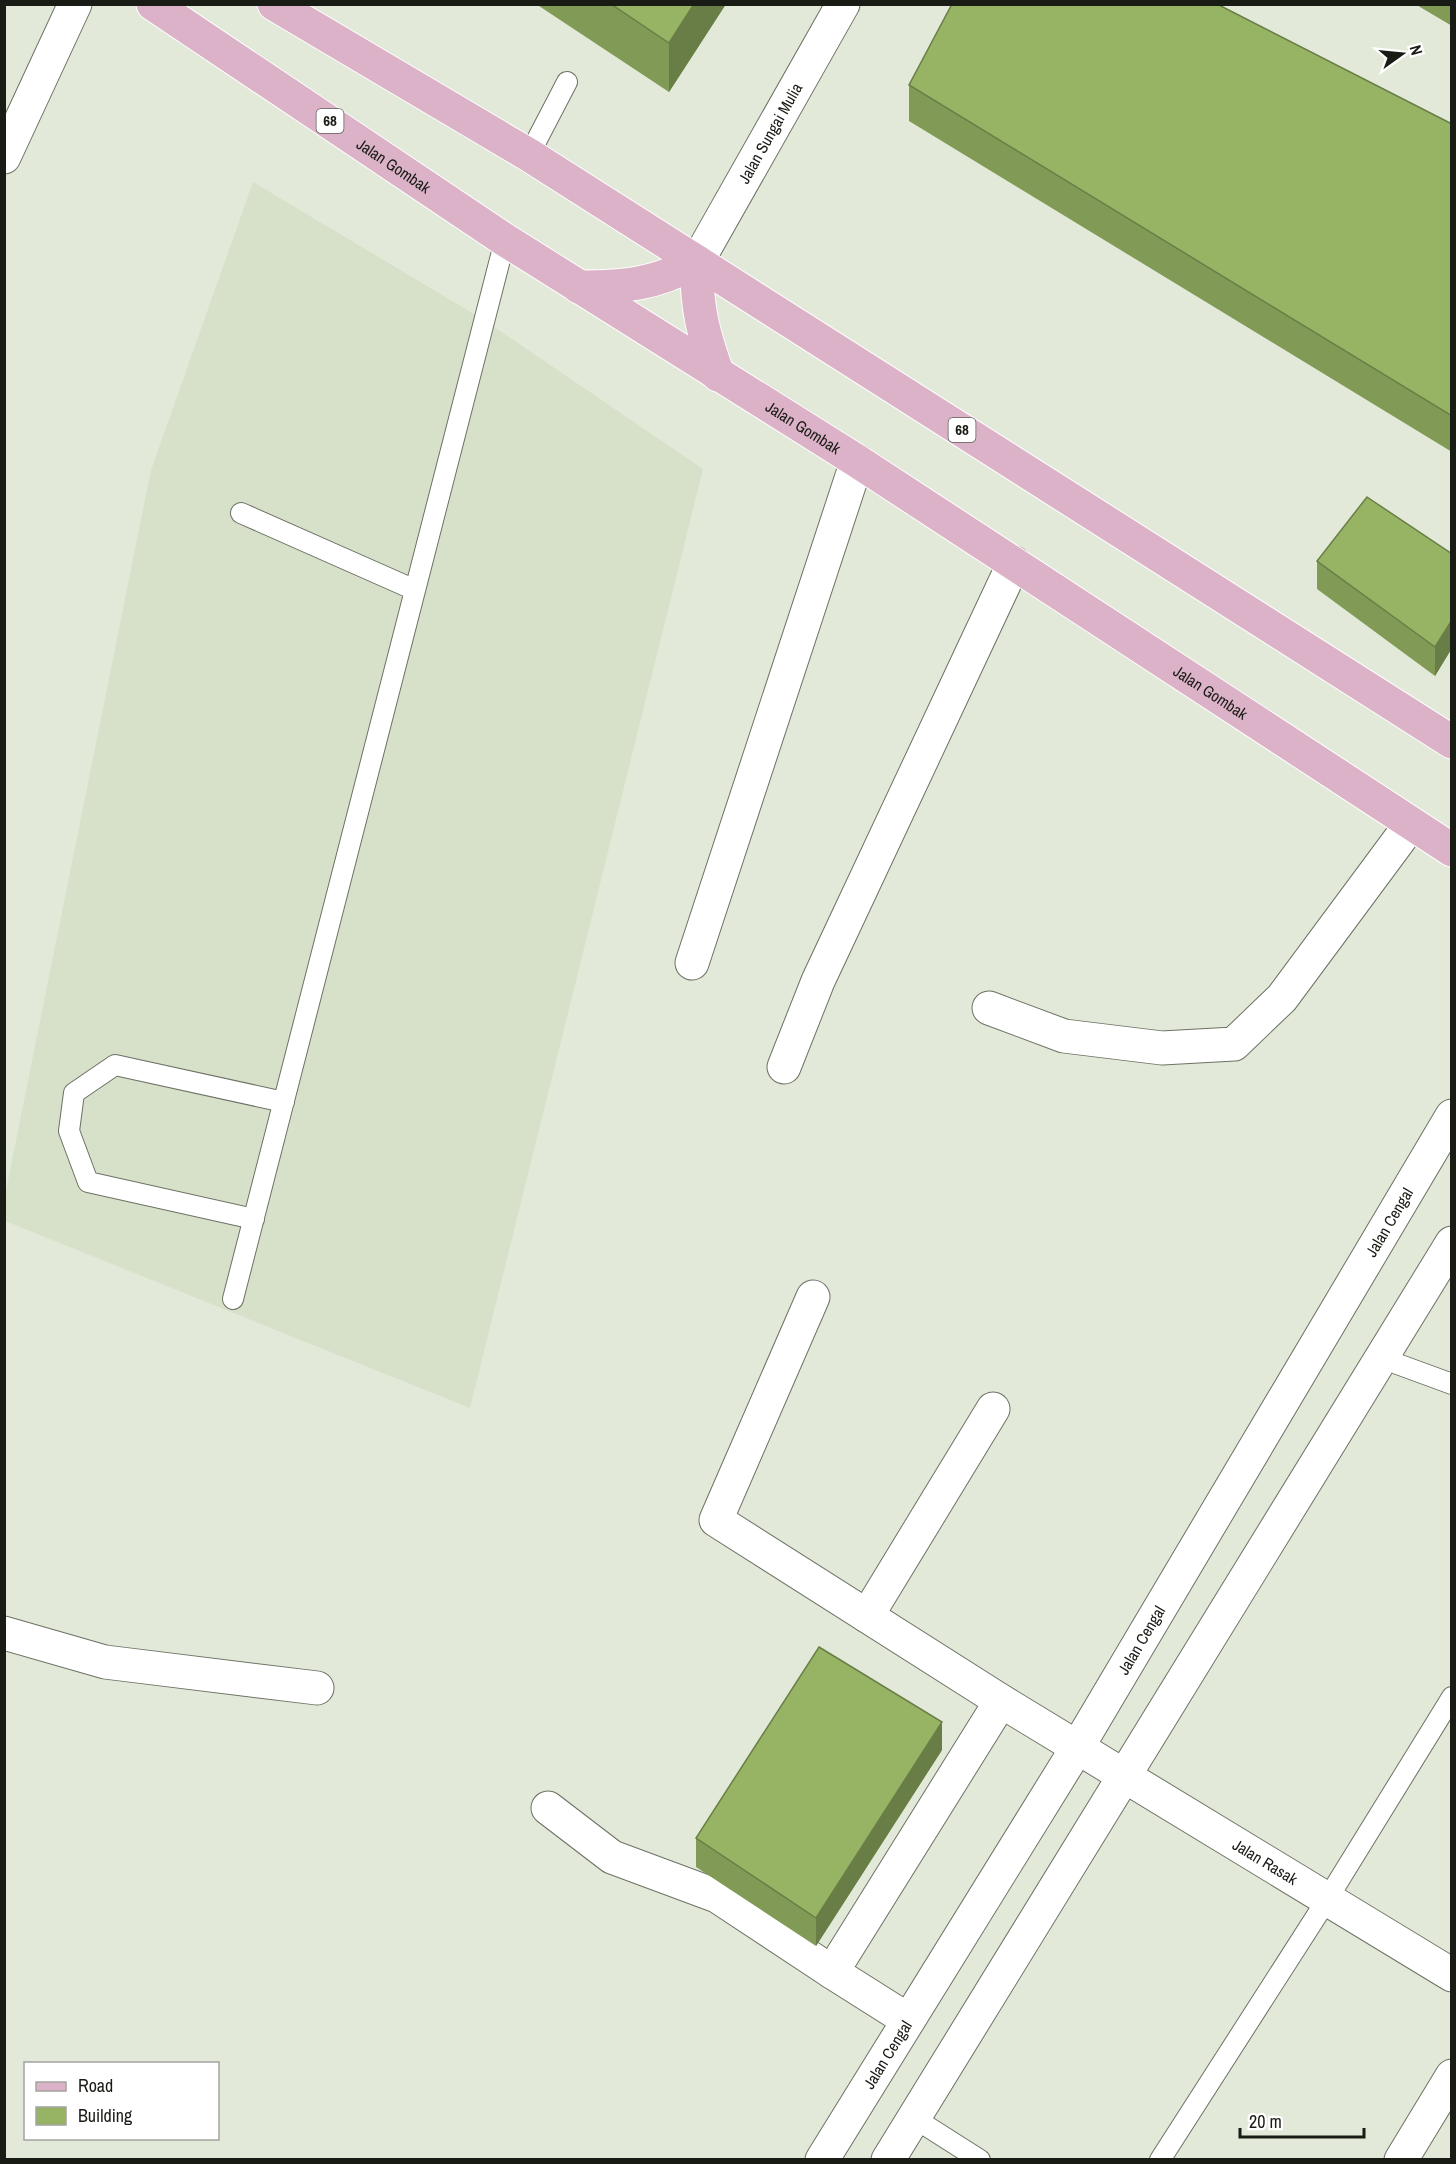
<svg xmlns="http://www.w3.org/2000/svg" width="1456" height="2164" font-family="'Archivo Narrow',sans-serif">
	<rect width="100%" height="100%" fill="#e2e9d9"/>
	<path fill="#d7e1ca" d="M253,182L484,320L703,469L470,1408L5,1221V1195L151,470Z"/>
	<g fill="none" stroke-linecap="round" stroke-linejoin="round">
		<g stroke="#6c7264" stroke-width="22">
			<path id="lane" d="M529,155L567,82
				M241,513L415,590
				M254,1219L88,1182L69,1131L74,1093L115,1065L284,1102
				M233,1299L505,240
				M1381,1358L1452,1384
				M914,2118L980,2160
				M1160,2160L1328,1898L1452,1697"/>
		</g>
		<g stroke="#6c7264" stroke-width="35">
			<g id="street">
				<path d="M4,157L75,4"/>
				<path id="s1" d="M697,262L843,4"/>
				<path d="M692,963L857,461"/>
				<path d="M989,1008L1064,1036L1162,1048L1234,1044L1282,998L1411,824"/>
				<path d="M784,1067L818,981L1014,563"/>
				<path id="s2" d="M813,1297L716,1520L1001,1701L1452,1975"/>
				<path d="M867,1616L993,1409"/>
				<path d="M4,1633L105,1662L317,1688"/>
				<path d="M548,1808L612,1857L717,1896L832,1972"/>
				<path d="M908,2020L832,1972L1001,1701"/>
				<path d="M1401,2160L1452,2076"/>
			</g>
		</g>
		<g stroke="#6c7264" stroke-width="35">
			<g id="secondary">
				<path id="s3" d="M822,2160L1077,1748L1452,1116"/>
				<path d="M888,2160L1452,1243"/>
			</g>
		</g>
		<g stroke="#fff" stroke-width="35">
			<g id="primary">
				<path id="s4" d="M153,4L505,240L857,461L1452,850"/>
				<path d="M274,4L529,155L1452,742"/>
				<path d="M697,262C696,307 703,333 718,375"/>
				<path d="M579,287C627,287 654,284 697,262"/>
			</g>
		</g>
		<use href="#lane" stroke="#fff" stroke-width="20"/>
		<use href="#street" stroke="#fff" stroke-width="33"/>
		<use href="#secondary" stroke="#fff" stroke-width="33"/>
		<use href="#primary" stroke="#dbb2c7" stroke-width="33"/>
	</g>
	<path fill="#819b56" d="M536,4H726L669,92Z
		M1415,4H1452V26Z
		M909,85L1452,124V452L909,121Z
		M1452,554V648L1435,676L1317,589V561Z
		M942,1750L816,1946L696,1867V1838Z"/>
	<path fill="#697e46" d="M694,4H726L669,92V43Z
		M1452,620V648L1435,676V647Z
		M942,1722V1750L816,1946V1918Z"/>
	<path fill="#96b464" stroke="#697e46" stroke-width="1.5" d="M611,4H694L669,43Z
		M952,4H1217L1452,124V416L909,85Z
		M1367,497L1452,554V620L1435,647L1317,561Z
		M819,1647L942,1722L816,1918L696,1838Z"/>
	<g text-anchor="middle" stroke-width="5" stroke-linejoin="round" paint-order="stroke">
		<g fill="#fff" stroke="#5e5f5b" stroke-width="1.5">
			<rect x="316.5" y="109" width="27" height="24" rx="4.5"/>
			<rect x="948.5" y="418" width="27" height="24" rx="4.5"/>
		</g>
		<g font-size="15" font-weight="bold" fill="#191b15">
			<text x="330" y="126">68</text>
			<text x="962" y="435">68</text>
		</g>
		<g font-size="16" fill="#191b15" stroke="#fff">
			<text dy="6" stroke="none"><textPath href="#s1" startOffset="148">Jalan Sungai Mulia</textPath></text>
			<text dy="6" stroke="none"><textPath href="#s4" startOffset="290">Jalan Gombak</textPath></text>
			<text dy="6" stroke="none"><textPath href="#s4" startOffset="776">Jalan Gombak</textPath></text>
			<text dy="6" stroke="none"><textPath href="#s4" startOffset="1262">Jalan Gombak</textPath></text>
			<text dy="6" stroke="none"><textPath href="#s3" startOffset="1096">Jalan Cengal</textPath></text>
			<text dy="6" stroke="none"><textPath href="#s3" startOffset="610">Jalan Cengal</textPath></text>
			<text dy="6" stroke="none"><textPath href="#s2" startOffset="890">Jalan Rasak</textPath></text>
			<text dy="6" stroke="none"><textPath href="#s3" startOffset="124">Jalan Cengal</textPath></text>
		</g>
	</g>
	<rect width="1456" height="2164" fill="none" stroke="#191b15" stroke-width="12"/>
	<rect x="24" y="2062" width="195" height="78" fill="#ffffff" stroke="#a3a4a1" stroke-width="1.5"/>
	<rect x="36" y="2082" width="30" height="9" fill="#dbb2c7" stroke="#a3a4a1" stroke-width="1.5"/>
	<text x="78" y="2092" font-size="18" fill="#191b15">Road</text>
	<rect x="36" y="2107" width="30" height="18" fill="#96b464" stroke="#a3a4a1" stroke-width="1.5"/>
	<text x="78" y="2122" font-size="18" fill="#191b15">Building</text>
	<g transform="translate(1402 54) rotate(75)" stroke="#ffffff" stroke-width="4.5" paint-order="stroke">
	<path d="M0-4.5L10 22L0 15L-10 22Z" fill="#191b15"/>
	<text y="-9" font-size="16" font-weight="bold" text-anchor="middle" fill="#191b15">N</text>
	</g>
	<path d="M1240 2128v9h124v-9" fill="none" stroke="#191b15" stroke-width="3"/>
	<text x="1249" y="2128" font-size="18" fill="#191b15" stroke="#ffffff" stroke-width="4.5" paint-order="stroke">20 m</text>
</svg>
